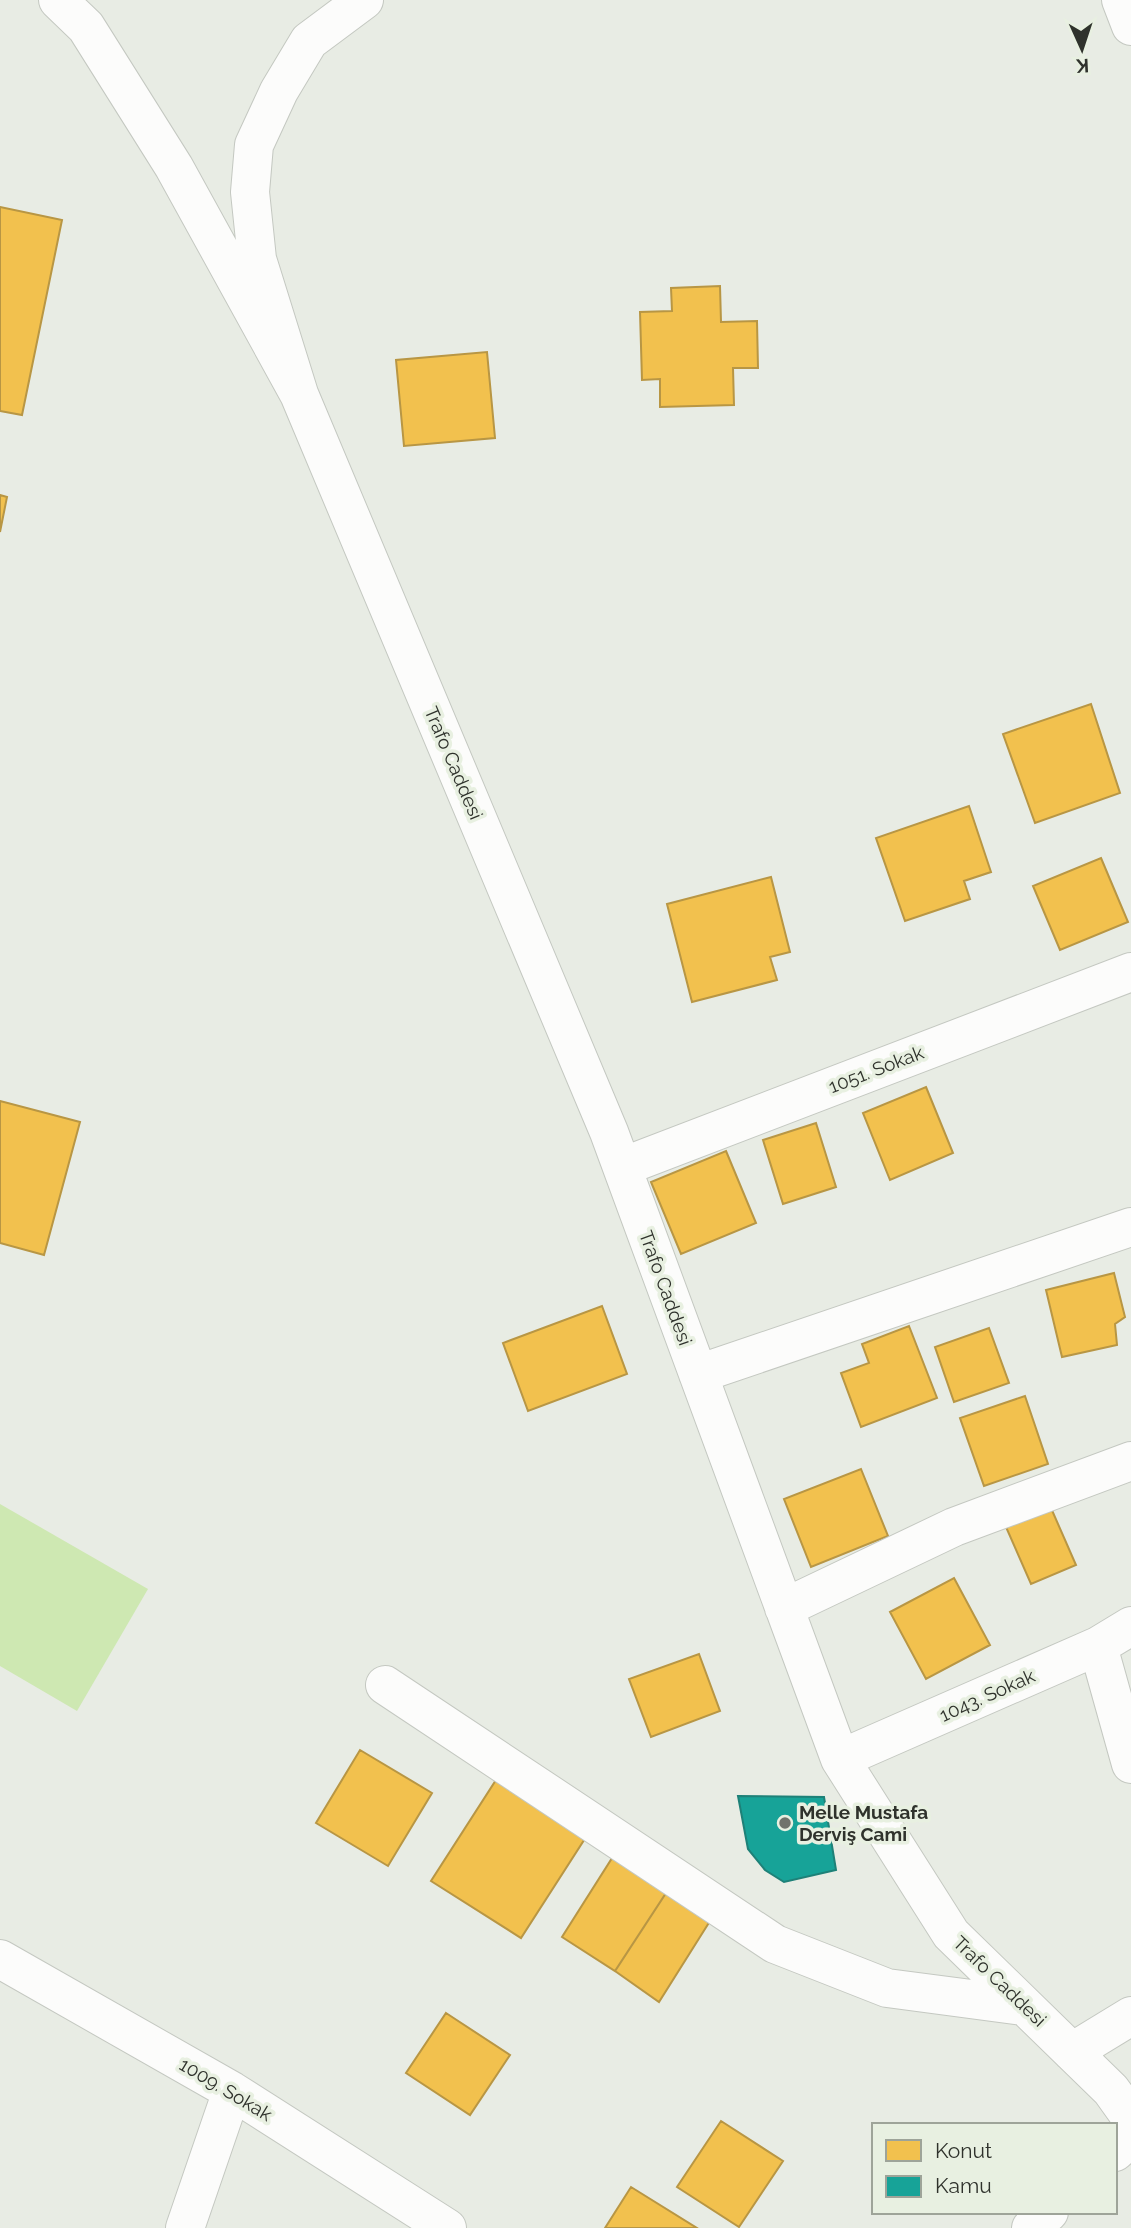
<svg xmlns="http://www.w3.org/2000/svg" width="1131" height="2228" font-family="Raleway,sans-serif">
	<rect width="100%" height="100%" fill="#e8ece4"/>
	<path fill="#cee8b2" d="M0,1504L148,1589L77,1711L0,1666Z"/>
	<path fill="#f2c14e" stroke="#b89644" stroke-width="2" d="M0,207L62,220L22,415L0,411Z
		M720,286L721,322L757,321L758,368H733L734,405L660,407V379L642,380L640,312L672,311L671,288Z
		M487,352L495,438L404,446L396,360Z
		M0,495L7,497L0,532Z
		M1091,704L1120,793L1035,823L1003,734Z
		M969,806L991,872L964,881L970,899L905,921L876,838Z
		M1101,858L1128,922L1060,950L1033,886Z
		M771,877L790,952L770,957L777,980L692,1002L667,904Z
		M926,1087L953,1153L890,1180L863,1113Z
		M0,1101L80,1122L44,1255L0,1243Z
		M816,1123L836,1187L783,1204L763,1140Z
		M726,1151L756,1223L681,1254L651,1182Z
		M1114,1273L1125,1317L1115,1324L1117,1345L1062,1357L1046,1290Z
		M602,1306L627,1374L528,1411L503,1343Z
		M909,1326L937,1398L861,1427L841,1373L869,1363L862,1344Z
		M989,1328L1009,1383L954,1402L935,1347Z
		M1025,1396L1048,1464L984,1486L960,1418Z
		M861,1469L888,1536L811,1567L784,1499Z
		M1051,1508L1076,1565L1031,1584L1006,1527Z
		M954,1578L990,1645L926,1679L890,1612Z
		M699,1654L720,1711L651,1737L629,1679Z
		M360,1750L432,1793L388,1866L316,1823Z
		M496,1780L586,1837L521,1938L431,1881Z
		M614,1855L668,1890L615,1971L562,1937Z
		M668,1890L710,1921L659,2002L615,1971Z
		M446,2013L510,2055L470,2115L406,2073Z
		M721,2121L783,2161L739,2227L677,2187Z
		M631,2187L697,2228H605Z"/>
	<path fill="#17a398" stroke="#1e8178" stroke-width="2" d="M738,1796L824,1797L836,1870L784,1882L765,1870L748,1849Z"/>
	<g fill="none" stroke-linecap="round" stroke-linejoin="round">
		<g stroke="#c4c8c1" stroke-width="40">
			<path id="minor" d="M58,0L86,27L174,167L299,394L257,259L250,192L254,145L279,91L309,41L364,0
				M1121,0L1131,26
				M299,394L609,1132L840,1759L951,1934L1111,2090L1131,2118
				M622,1167L1131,972
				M698,1374L1131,1227
				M784,1608L954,1527L1131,1461
				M1098,1646L1131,1764
				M385,1685L775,1944L887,1988L1024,2006
				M840,1759L1098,1646L1131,1626
				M0,1959L232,2091L447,2228
				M1072,2052L1131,2016
				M1115,2152L1131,2137
				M185,2228L232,2091
				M1031,2228L1049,2212"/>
		</g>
		<use href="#minor" stroke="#fcfcfb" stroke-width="38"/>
	</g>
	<circle fill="#70736c" stroke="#e8f0e1" stroke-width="2.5" cx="785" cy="1823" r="7"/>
	<g text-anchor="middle" stroke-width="7" stroke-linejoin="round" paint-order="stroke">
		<g font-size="19" fill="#2f322c" stroke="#e8f0e1">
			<text transform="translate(454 763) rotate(67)" y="7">Trafo Caddesi</text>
			<text transform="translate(876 1069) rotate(-21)" y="7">1051. Sokak</text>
			<text transform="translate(666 1288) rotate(70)" y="7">Trafo Caddesi</text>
			<text transform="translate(987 1695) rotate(-24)" y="7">1043. Sokak</text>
			<text transform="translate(1000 1981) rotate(44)" y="7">Trafo Caddesi</text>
			<text transform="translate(226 2089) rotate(31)" y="7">1009. Sokak</text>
		</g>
		<g font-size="19" font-weight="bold" fill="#2f322c" stroke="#e8f0e1" text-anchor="start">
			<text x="799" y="1819">Melle Mustafa<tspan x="799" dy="22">Derviş Cami</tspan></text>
		</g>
	</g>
	<rect x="872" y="2123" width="245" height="91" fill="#e8f0e1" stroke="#9ea499" stroke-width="2"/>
	<rect x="886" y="2140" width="35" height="21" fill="#f2c14e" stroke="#9ea499" stroke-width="2"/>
	<text x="935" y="2158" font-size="21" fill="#2f322c">Konut</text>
	<rect x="886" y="2176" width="35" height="21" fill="#17a398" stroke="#9ea499" stroke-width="2"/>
	<text x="935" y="2193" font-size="21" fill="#2f322c">Kamu</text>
	<g transform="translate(1082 49) rotate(177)" stroke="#e8f0e1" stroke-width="5" paint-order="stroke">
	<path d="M0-5L12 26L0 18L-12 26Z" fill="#2f322c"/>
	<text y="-10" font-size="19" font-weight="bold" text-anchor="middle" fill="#2f322c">K</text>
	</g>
</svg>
